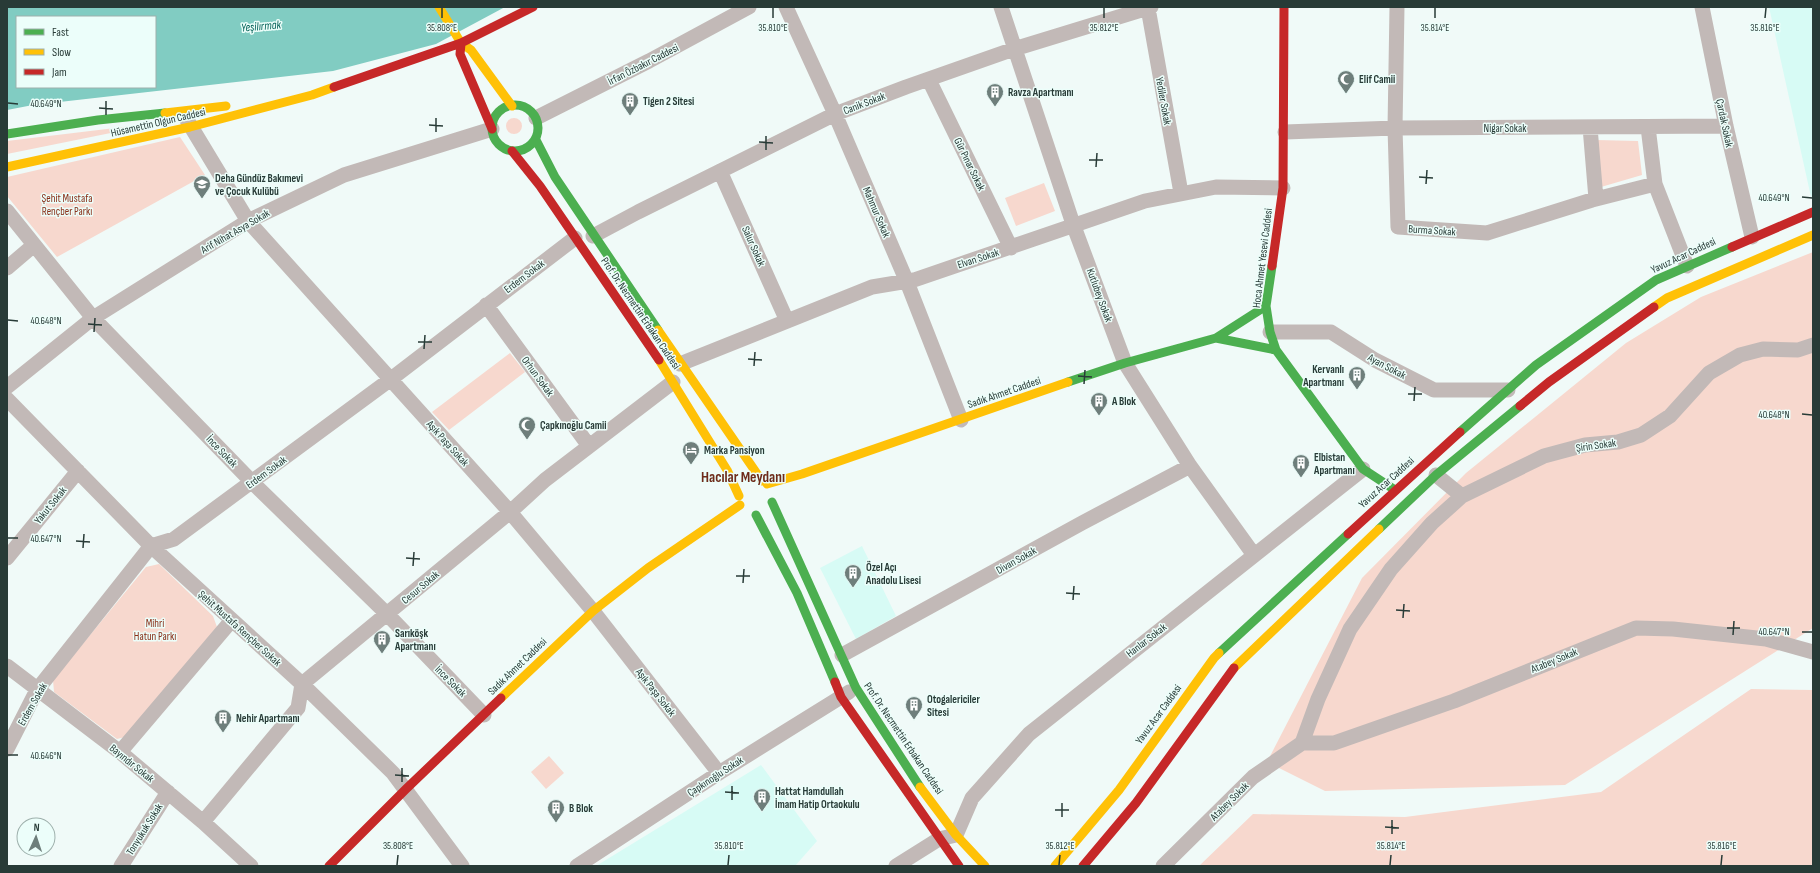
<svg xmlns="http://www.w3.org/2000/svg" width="1820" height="873" font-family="'Sofia Sans Condensed',sans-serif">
	<rect width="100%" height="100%" fill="#f0faf8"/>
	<path fill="#d7fbf5" d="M1769,7H1813V196L1811,197Z
		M862,546L896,616L856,639L820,568Z
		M761,765L817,841L795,866H596Z"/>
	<path fill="#f7d8ce" d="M506 126a8 8 0 1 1 16 0a8 8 0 1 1-16 0Z
		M165,122L7,154V141Z
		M180,137L205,175L57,257L7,196V177Z
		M1596,140L1638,141L1642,175L1601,187Z
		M1044,183L1055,211L1016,226L1005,198Z
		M1813,252V628L1565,785L1325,791L1267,762L1362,578L1466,473L1626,343L1701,297Z
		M510,353L525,372L449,430L432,412Z
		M159,564L213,616L217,627L125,737L117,739L54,692L53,680L146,567Z
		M1751,689L1813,690V866H1199L1253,814L1405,817L1601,792Z
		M549,756L564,773L546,789L531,772Z"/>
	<path fill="#81ccc2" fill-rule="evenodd" d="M7,7H505L436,44L333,71L33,105L7,110ZM17,17H155V87H17Z"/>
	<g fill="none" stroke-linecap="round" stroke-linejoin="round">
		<path stroke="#c2b9b7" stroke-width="15" d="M786,7L835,114L907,282L961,420
			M1001,7L1073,224L1125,363L1190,466L1254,555
			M1397,7L1395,128L1398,227L1487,233L1592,200L1655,184
			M1702,7L1726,126L1752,237
			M1148,8L1181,193
			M929,80L1011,248
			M536,118L649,61L749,7
			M187,120L248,221L510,512L593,611L719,773
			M1590,127L1596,199
			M1648,127L1655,184L1687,266
			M1285,132L1395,128L1726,126
			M720,171L787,321
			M7,211L93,318L252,482L387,614L484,715
			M593,236L638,212L835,114L906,87L1014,49L1151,7
			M7,268L34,245
			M486,305L589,446
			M1270,332H1331L1375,360L1434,390H1508
			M680,364L872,287L914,280L1145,201L1216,187L1283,188
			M7,387L93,318L248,221L344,175L492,129
			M7,399L151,546L302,684L393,773L462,866
			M1436,475L1462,496L1544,456L1585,445L1618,442L1641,435L1670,416L1709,373L1740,355L1763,349L1798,350L1813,345
			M1462,496L1432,523L1391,569L1350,629L1318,699L1302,743H1334L1454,701L1636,628L1673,629L1766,639L1813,652
			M7,558L78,471
			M842,655L1082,523L1190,466
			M7,666L120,752L203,822L251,866
			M7,749L37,690L151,546L174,539L391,379L575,238
			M120,752L232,620
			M203,822L298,708L302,684L510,512L545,480L673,382
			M121,866L168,792
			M577,866L719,773L849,692
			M896,866L939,839L956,835L972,798L1029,734L1363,469
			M1163,866L1253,777L1302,743"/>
		<path stroke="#4caf50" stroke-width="9" d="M492 128a23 23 0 1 1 46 0a23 23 0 1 1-46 0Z
			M7,134L98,120L165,113
			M536,140L555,177L658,330
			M1272,266L1266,306L1270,332L1276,350L1363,469L1395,490
			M1216,338L1276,350
			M1068,382L1125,363L1216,338L1266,306
			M1460,432L1536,365L1656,280L1732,247
			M772,502L856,688L920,787
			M756,515L797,593L835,682
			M1379,529L1436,475L1520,406
			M1219,653L1348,534"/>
		<path stroke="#ffc107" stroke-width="9" d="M439,7L461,43L471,50L512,106
			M165,113L226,106
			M7,167L190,127L312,95L334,87
			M1654,307L1667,298L1813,235
			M658,330L762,481
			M659,360L727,470L739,496
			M767,484L802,474L1068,382
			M1234,668L1379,529
			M501,698L593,611L648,568L740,505
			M920,787L956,835L985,866
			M1055,866L1119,790L1214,658L1219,653"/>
		<path stroke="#c62828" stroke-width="9" d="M461,44L460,54L492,129
			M334,87L461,43L533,7
			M512,151L540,186L659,360
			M1732,247L1813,212
			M1272,266L1283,188L1284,7
			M1520,406L1549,382L1654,307
			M1348,534L1460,432
			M835,682L841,697L959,866
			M329,866L406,789L501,698
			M1083,866L1136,803L1234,668"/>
	</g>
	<path fill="none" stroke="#283b37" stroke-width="1.5" d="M442,18V8M773,18V8M1104,18V8M1435,18V8M1765,18L1766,8M8,103L18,104M99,108L113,109M106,115V101M429,125L443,126M436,132V118M759,142L773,143M766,150V136M1089,160H1103M1096,167L1097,153M1419,177L1433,178M1426,184L1427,170M1802,197L1812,198M8,320L18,321M88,324L102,325M94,332L95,318M418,342H432M424,349L425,335M748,359L762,360M754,366L755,352M1078,376L1092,377M1084,384L1085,370M1408,394H1422M1414,401L1415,387M1802,414L1812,415M8,538H18M76,541L90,542M83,548L84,534M406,558L420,559M413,566L414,552M736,576H750M743,583L744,569M1066,593L1080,594M1073,600L1074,586M1396,610L1410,611M1403,618L1404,604M1727,628H1740M1802,632H1812M1733,635L1734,621M8,755H18M395,775L409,776M402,782V768M725,792L739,793M732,800V786M1055,810H1069M1062,817V803M1385,827L1399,828M1392,834V820M397,865L398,855M728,865L729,855M1059,865L1060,855M1390,865L1391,855M1721,865L1722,855"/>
	<defs>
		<g id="mosque-pin" transform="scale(0.9)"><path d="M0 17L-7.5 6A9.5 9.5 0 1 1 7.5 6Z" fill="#6e7e7b" stroke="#ecfefa"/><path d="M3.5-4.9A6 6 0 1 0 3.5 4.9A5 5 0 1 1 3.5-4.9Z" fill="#fff"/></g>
		<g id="building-pin" transform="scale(0.9)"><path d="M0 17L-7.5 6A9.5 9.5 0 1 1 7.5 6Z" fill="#6e7e7b" stroke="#ecfefa"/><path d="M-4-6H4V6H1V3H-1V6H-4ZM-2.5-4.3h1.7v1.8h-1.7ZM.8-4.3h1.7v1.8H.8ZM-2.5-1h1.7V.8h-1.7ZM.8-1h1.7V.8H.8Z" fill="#fff"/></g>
		<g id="school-pin" transform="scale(0.9)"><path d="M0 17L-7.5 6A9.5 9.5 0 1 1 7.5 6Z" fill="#6e7e7b" stroke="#ecfefa"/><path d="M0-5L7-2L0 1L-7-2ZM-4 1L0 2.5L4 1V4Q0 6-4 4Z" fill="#fff"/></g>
		<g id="hotel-pin" transform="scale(0.9)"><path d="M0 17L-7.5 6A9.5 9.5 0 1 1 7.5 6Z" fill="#6e7e7b" stroke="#ecfefa"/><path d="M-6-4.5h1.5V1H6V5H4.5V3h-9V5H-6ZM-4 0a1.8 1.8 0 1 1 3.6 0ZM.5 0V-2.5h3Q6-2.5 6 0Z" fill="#fff"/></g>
	</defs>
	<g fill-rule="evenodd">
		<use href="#mosque-pin" x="1346" y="79"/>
		<use href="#building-pin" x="995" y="92"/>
		<use href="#building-pin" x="630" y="101"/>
		<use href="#school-pin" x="202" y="184"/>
		<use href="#building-pin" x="1357" y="375"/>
		<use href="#building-pin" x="1099" y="401"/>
		<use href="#mosque-pin" x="527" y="425"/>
		<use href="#hotel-pin" x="691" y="450"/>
		<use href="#building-pin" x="1301" y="463"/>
		<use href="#building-pin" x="853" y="573"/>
		<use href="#building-pin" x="382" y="639"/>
		<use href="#building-pin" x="914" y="705"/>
		<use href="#building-pin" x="223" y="718"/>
		<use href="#building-pin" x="762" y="797"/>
		<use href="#building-pin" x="556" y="808"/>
	</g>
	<g text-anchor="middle" stroke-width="3" stroke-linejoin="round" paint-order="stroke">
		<g font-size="11" fill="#283b37" stroke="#ecfefa">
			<text transform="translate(643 64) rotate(-27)" y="4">İrfan Özbakır Caddesi</text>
			<text transform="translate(1164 101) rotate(80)" y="4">Yediler Sokak</text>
			<text transform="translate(864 103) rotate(-21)" y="4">Canik Sokak</text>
			<text transform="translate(158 122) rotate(-13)" y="4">Hüsamettin Olgun Caddesi</text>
			<text transform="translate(1725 123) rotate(78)" y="4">Çardak Sokak</text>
			<text x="1505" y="132">Nigar Sokak</text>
			<text transform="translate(970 164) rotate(64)" y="4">Gür Pınar Sokak</text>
			<text transform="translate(877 212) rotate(67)" y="4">Mahmur Sokak</text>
			<text transform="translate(1432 230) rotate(4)" y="4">Burma Sokak</text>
			<text transform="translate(235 231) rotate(-30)" y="4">Arif Nihat Asya Sokak</text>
			<text transform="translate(754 246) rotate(66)" y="4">Salur Sokak</text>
			<text transform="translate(1683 255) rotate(-25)" y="4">Yavuz Acar Caddesi</text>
			<text transform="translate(978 258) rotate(-18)" y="4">Elvan Sokak</text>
			<text transform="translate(1262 258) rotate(-83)" y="4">Hoca Ahmet Yesevi Caddesi</text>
			<text transform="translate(524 276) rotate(-37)" y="4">Erdem Sokak</text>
			<text transform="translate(1100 295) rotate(70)" y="4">Kutlubey Sokak</text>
			<text transform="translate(641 313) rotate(56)" y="4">Prof. Dr. Necmettin Erbakan Caddesi</text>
			<text transform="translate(1387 366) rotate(28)" y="4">Ayan Sokak</text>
			<text transform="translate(538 376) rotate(54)" y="4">Orhun Sokak</text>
			<text transform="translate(1004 392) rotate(-19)" y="4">Sadık Ahmet Caddesi</text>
			<text transform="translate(448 443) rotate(48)" y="4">Aşık Paşa Sokak</text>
			<text transform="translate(1596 445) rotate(-8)" y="4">Şirin Sokak</text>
			<text transform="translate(222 451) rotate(46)" y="4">İnce Sokak</text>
			<text transform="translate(266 472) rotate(-36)" y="4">Erdem Sokak</text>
			<text transform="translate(1386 482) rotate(-42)" y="4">Yavuz Acar Caddesi</text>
			<text transform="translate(50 505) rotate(-51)" y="4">Yakut Sokak</text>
			<text transform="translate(1016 560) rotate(-29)" y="4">Divan Sokak</text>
			<text transform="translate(420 587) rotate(-40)" y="4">Cesur Sokak</text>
			<text transform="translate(240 628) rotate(42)" y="4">Şehit Mustafa Rençber Sokak</text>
			<text transform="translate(1146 640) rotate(-38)" y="4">Hanlar Sokak</text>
			<text transform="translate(1554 660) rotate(-22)" y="4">Atabey Sokak</text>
			<text transform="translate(517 666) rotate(-44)" y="4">Sadık Ahmet Caddesi</text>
			<text transform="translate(451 681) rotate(45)" y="4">İnce Sokak</text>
			<text transform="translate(656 692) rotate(52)" y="4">Aşık Paşa Sokak</text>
			<text transform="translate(32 704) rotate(-60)" y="4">Erdem Sokak</text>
			<text transform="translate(1158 714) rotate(-54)" y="4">Yavuz Acar Caddesi</text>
			<text transform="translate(904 738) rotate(56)" y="4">Prof. Dr. Necmettin Erbakan Caddesi</text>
			<text transform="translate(132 763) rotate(39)" y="4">Bayındır Sokak</text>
			<text transform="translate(715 776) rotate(-33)" y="4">Çapkınoğlu Sokak</text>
			<text transform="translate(1229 801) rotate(-45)" y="4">Atabey Sokak</text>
			<text transform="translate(144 829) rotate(-58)" y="4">Tonyukuk Sokak</text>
		</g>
		<g font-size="11" font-weight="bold" fill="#283b37" stroke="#ecfefa" text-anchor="start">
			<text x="1359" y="83">Elif Camii</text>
			<text x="1008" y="96">Ravza Apartmanı</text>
			<text x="643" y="105">Tigen 2 Sitesi</text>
			<text x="215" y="182">Deha Gündüz Bakımevi<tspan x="215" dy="13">ve Çocuk Kulübü</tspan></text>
			<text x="1344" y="373" text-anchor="end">Kervanlı<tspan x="1344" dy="13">Apartmanı</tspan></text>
			<text x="1112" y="405">A Blok</text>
			<text x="540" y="429">Çapkınoğlu Camii</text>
			<text x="704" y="454">Marka Pansiyon</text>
			<text x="1314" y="461">Elbistan<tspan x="1314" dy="13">Apartmanı</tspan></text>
			<text x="866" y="571">Özel Açı<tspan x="866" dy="13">Anadolu Lisesi</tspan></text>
			<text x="395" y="637">Sarıköşk<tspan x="395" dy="13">Apartmanı</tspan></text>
			<text x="927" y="703">Otogalericiler<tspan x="927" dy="13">Sitesi</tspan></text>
			<text x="236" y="722">Nehir Apartmanı</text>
			<text x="775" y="795">Hattat Hamdullah<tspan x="775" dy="13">İmam Hatip Ortaokulu</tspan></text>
			<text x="569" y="812">B Blok</text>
		</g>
		<g font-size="11" fill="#882d16" stroke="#ecfefa">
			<text x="67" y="202">Şehit Mustafa<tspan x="67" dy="13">Rençber Parkı</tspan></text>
			<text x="155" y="627">Mihri<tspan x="155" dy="13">Hatun Parkı</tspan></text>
		</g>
		<g font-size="12" font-style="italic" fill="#015f55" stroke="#ecfefa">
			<text transform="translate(261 26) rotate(-5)" y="4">Yeşilırmak</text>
		</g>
		<g font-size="15" font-weight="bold" fill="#6e2b1a" stroke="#ecfefa">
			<text x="743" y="482">Hacılar Meydanı</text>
		</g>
	</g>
	<g font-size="10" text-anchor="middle" fill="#283b37" stroke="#ecfefa" stroke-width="3" stroke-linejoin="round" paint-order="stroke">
		<text x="442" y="31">35.808°E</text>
		<text x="773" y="31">35.810°E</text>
		<text x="1104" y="31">35.812°E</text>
		<text x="1435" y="31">35.814°E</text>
		<text x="1765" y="31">35.816°E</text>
		<text x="46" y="107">40.649°N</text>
		<text x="1774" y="201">40.649°N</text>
		<text x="46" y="324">40.648°N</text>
		<text x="1774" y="418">40.648°N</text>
		<text x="46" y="542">40.647°N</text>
		<text x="1774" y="635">40.647°N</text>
		<text x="46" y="759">40.646°N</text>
		<text x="398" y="849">35.808°E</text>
		<text x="729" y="849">35.810°E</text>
		<text x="1060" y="849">35.812°E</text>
		<text x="1391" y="849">35.814°E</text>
		<text x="1722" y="849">35.816°E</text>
	</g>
	<rect width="1820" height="873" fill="none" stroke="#283b37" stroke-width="16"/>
	<rect x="16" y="16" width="140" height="72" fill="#ecfefa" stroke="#9eb0ac"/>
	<rect x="24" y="29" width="20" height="6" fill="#4caf50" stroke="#9eb0ac"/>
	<text x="52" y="36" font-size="12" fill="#283b37">Fast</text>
	<rect x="24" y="49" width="20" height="6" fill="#ffc107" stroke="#9eb0ac"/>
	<text x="52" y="56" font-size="12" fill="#283b37">Slow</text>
	<rect x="24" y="69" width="20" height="6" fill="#c62828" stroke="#9eb0ac"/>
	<text x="52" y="76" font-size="12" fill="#283b37">Jam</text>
	<g transform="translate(36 837) rotate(3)"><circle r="19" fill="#ecfefa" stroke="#9eb0ac"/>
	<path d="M0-3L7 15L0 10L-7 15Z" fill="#6e7e7b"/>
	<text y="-6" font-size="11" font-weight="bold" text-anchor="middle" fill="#283b37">N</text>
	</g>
</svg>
